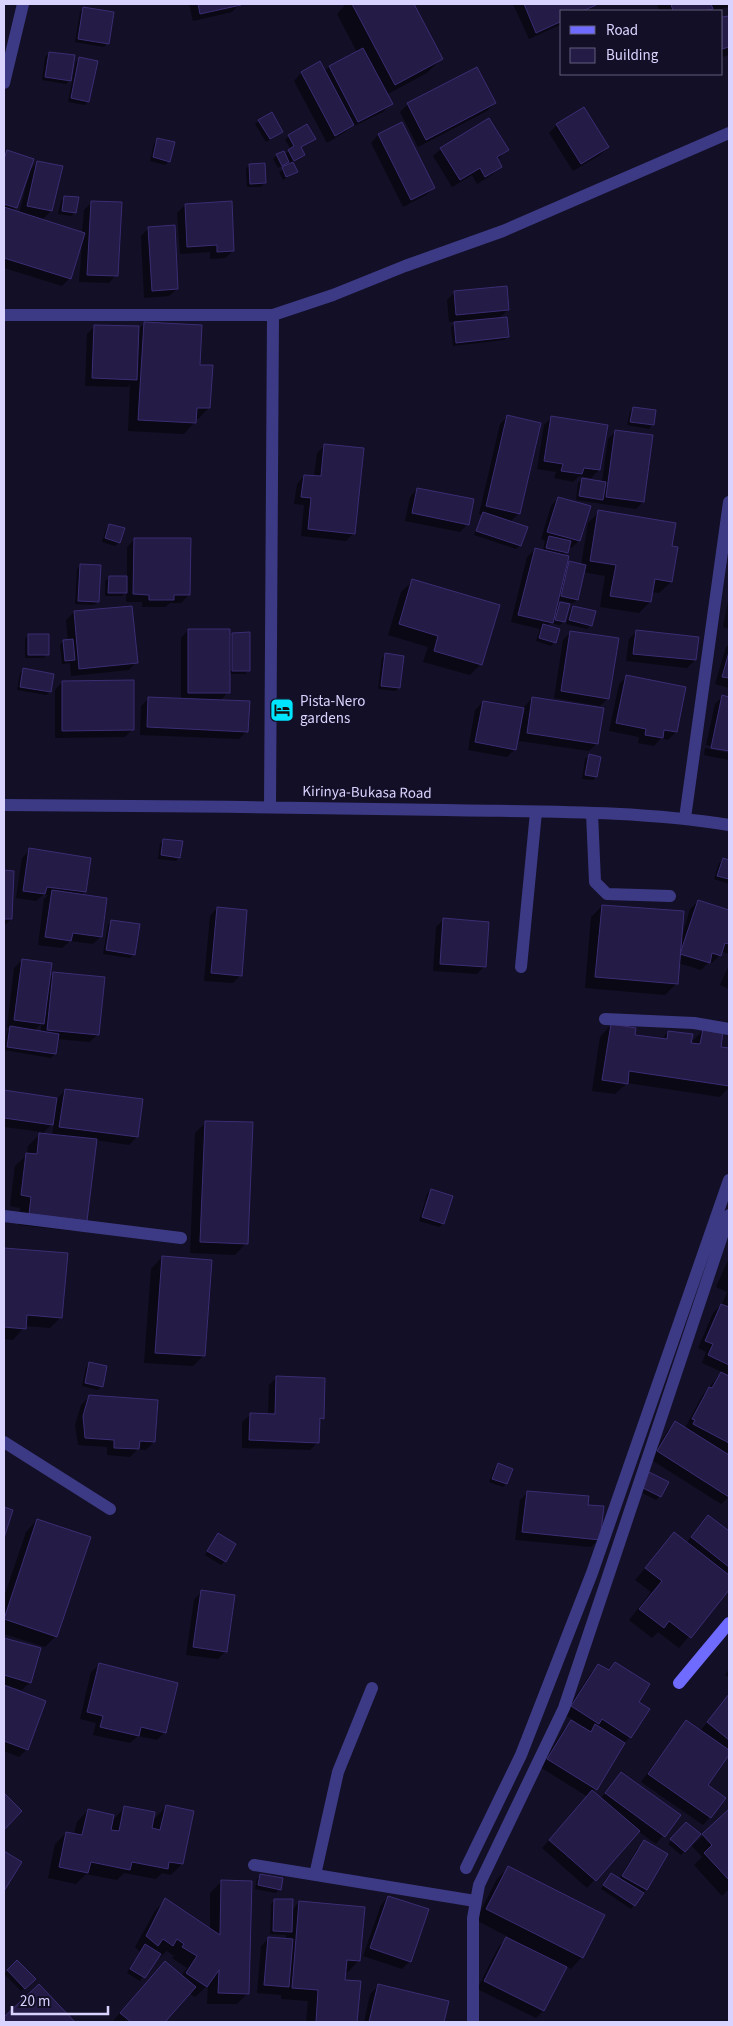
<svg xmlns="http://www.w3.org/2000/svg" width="733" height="2026" font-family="'Source Sans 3',sans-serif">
	<rect width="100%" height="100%" fill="#130f26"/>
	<path fill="#0007" fill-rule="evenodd" d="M189,4H240L232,12L193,21Z
		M346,4H412L441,59L427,73L386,95L391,104L383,112L350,128L345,132L327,143L294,81L301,73L319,63L324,72L329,67L357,52L337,14Z
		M513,4H594V5L588,11H562V24L529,39Z
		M657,4H729V7L713,11H659Z
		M84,8L107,43L104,47L75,42L80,12Z
		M729,17V55L722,57V19Z
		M49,53L70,80L66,84L42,80L45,57Z
		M80,59L88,101L85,105L68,102L76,62Z
		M495,103L487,111L418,147L400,112L408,104Z
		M259,121L281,132L266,142L255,124Z
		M401,124L434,188L426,195L403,207L371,143L378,135Z
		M557,125L607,147L600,155L573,171L549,133Z
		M289,136L314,139L300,148L304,155L292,163L296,172L283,180L279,172L291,165L289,161L278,168L273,159L277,155H284L291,149L285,140Z
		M158,139L169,161L165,165L150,161L154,143Z
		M441,149L507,150L497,160L501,166L493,174L477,184L472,175L452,187L433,156Z
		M7,152L28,172L38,162L51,211L43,219L37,217L36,219L82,233L84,210L92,202L116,275L109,283L79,282L82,244L70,278L62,286L4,268V155ZM27,174H29L19,214L12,211L15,207Z
		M249,165L265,183L261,187H247L246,169Z
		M65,197L75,213L71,216L58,214L61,201Z
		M185,205L233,251L225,258L210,259V252L180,254L177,213Z
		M149,228L177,289L169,296L144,298L141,236Z
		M455,292L508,310L498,319L508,337L504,340L453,346L451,327L456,322H449L447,300Z
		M145,323L199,366L209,408L198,419H195V422L184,434L128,431L130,384L128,387L85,386L87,334L95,326L137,330Z
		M634,408L655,411L652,425L649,429L627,425L630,412Z
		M508,416L519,513L510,522L526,528L520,546L516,549L474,535L482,515L479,514L500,424Z
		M552,417L599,470L591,478L579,476L573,482L554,478L556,472L537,469L544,425Z
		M616,431L643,502L636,509L576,500L578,483L582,480L602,482L608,439Z
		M325,445L354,533L346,541L301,536L304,505L294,504L297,484L304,476L314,477L317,453Z
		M417,489L468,524L460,532L405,521L410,497Z
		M558,498L579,541L571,548L568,547L564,556L565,567L569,562L581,565L588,523L599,512L670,547L671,582L659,593L652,592L650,602L639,613L600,607L605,576L583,572L577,600L573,603L557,600L555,608L560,603L564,621L560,625L551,623L547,626L555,642L551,646L536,641L540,629L511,622L527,557L535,549L543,551L545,541L541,539L551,506Z
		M110,525L119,542L115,546L102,542L106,529Z
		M135,539L189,595L181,603H170L165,607H142V602H126V592L122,596H105V581L109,578H127V547Z
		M80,565L98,602L94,605L75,604L77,569Z
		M413,581L481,664L470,675L423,662L428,647L388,635L401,592Z
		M729,595V629L723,627Z
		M573,607L591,625L587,629L566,624L570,611Z
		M74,612L136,662L129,670L71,676L70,663L62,664L60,645L64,641H68L66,620Z
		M188,630L228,638L233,634L249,670L245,674H228V692L220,701L247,731L239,739L140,735L141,706L149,698L181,699V638Z
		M637,631L695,660L687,668L626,661L629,639Z
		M571,632L608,698L600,706L554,698L563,640Z
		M28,635L47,654L44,658H25V639Z
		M729,644V688L715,684L726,647Z
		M386,655L399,688L395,691L378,689L382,658Z
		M24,670L50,692L46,695L17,690L20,673Z
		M627,676L685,688L676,732L668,740L661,738L654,746L638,743L639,737L609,731L619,684Z
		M62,682L133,729L125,737L55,738V690Z
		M722,697L729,698V750L706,745L715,704Z
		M532,698L597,743L589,751L519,741L521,731L519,730L515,749L507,757L468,750L475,710L483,702L524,709L525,706Z
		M705,748L729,753V760L704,755Z
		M589,756L596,777L593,780L582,779L585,759Z
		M164,840L179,857L176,861L158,859L160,844Z
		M30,850L90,859L85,892L81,895L101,936L93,944L70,941L62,948L38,945L44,899L48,895H43L36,901L16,898L22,858Z
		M723,860L729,861V884L714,879L719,863Z
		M4,872H13L11,919L4,926Z
		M698,901L729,911V954L721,951L720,955L712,963L709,962L701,970L678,963L676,984L665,995L585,988L591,917L602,906L682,936L690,909Z
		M217,908L241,975L233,983L204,981L210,916Z
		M443,920L485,966L477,974L433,971L436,927Z
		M112,921L134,954L130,958L103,954L108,925Z
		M22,960L48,979L53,974L98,1034L90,1042L57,1039L55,1054L51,1058L4,1050L7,1032L10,1028L7,1027L14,968ZM41,1024V1032L34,1031Z
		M729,965V989L720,985Z
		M611,1025L633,1036L661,1040L668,1032L690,1044L703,1030L719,1048L729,1049V1088L720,1097L627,1083L615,1094L592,1091L600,1037Z
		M65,1090L142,1100L137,1137L129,1145L95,1140L85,1220L74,1231L19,1225L20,1208L10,1206L15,1166L27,1155L28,1146L42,1132L4,1127V1091L57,1099ZM54,1122L52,1136L42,1134Z
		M206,1122L246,1243L235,1255L190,1253L195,1133Z
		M431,1190L443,1224L439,1227L419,1221L427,1194Z
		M4,1249L66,1254L61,1317L50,1328L25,1326L13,1340L4,1339Z
		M162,1257L204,1355L193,1366L144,1363L151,1269Z
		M729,1258V1454L727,1453L726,1455L729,1457V1497L721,1504L650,1459L668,1430L675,1422L685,1428L702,1396L722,1372L702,1363L706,1352L698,1348L713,1313L722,1304L727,1292L716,1287Z
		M90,1363L102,1386L98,1390L82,1386L86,1367Z
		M277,1377L323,1418L319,1422L318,1442L310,1450L242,1448V1422L250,1415H268L269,1385Z
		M89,1397L154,1442L146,1450L138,1449L130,1457L107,1455V1447L78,1445L75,1425L81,1405Z
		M498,1465L506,1484L503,1487L489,1482L494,1469Z
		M643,1476L660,1496L656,1500L636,1490Z
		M528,1492L587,1506L599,1539L591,1547L515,1540L520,1500Z
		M708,1517L729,1533V1588L679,1648L658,1632L652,1638L629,1620L651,1592L635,1580L674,1534L686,1543Z
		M37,1520L56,1636L45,1647L4,1634V1597L26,1532Z
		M218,1534L225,1561L221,1565L205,1555Z
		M201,1592L226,1651L218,1659L186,1655L194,1600Z
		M4,1640L39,1649L30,1682L22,1690L4,1685Z
		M615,1663L637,1702L630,1737L623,1744L593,1792L600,1799L622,1774L679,1816L656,1844L638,1831L587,1888L542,1848L588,1797L540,1767L564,1729L571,1722L586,1731L587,1729L564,1714L591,1673L599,1665L607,1671Z
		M99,1665L164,1733L157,1740L138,1736L130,1743L93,1735L96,1723L80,1719L91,1672Z
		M729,1669V1677L725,1675Z
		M4,1687L45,1702L27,1749L19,1757L4,1751Z
		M729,1692V1754L707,1785L710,1817L703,1825L641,1782L679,1730L686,1722L700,1731L729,1696L727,1695Z
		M125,1807L153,1820L166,1807L182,1864L171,1875L162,1873L156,1879L124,1873L117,1880L86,1874L76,1884L48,1878L55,1844L66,1833L74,1834L77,1822L88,1810L112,1821Z
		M729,1811V1889L722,1896L694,1865L702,1857L692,1846Z
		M682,1827L685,1851L681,1855L668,1844Z
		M645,1842L646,1889L631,1909L601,1889L608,1878L619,1879L637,1849Z
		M508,1868L603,1916L582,1957L571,1969L566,1966L543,2011L536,2018L477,1989L499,1946L508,1937L476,1920L497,1879Z
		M260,1876L279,1889L276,1893L255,1889L257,1879Z
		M222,1881L248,1993L237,2004H207L208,1985L195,1997L189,1993L164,2022H115L113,2021L158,1970L181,1976L187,1968L172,1958L174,1956L167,1951L160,1957L158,1955L140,1981L127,1973L140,1952L135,1947L155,1911L166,1899L210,1929V1893Z
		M388,1897L410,1961L402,1969L363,1956L381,1905Z
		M275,1900L292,1910L299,1902L359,1960L348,1972L344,1971L343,1981L359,1983L356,2022H306L308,2001L281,1999V1995L257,1993L261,1946L269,1938L286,1940V1935L270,1934L271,1904Z
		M17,1961L34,1979L21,1991L4,1974Z
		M39,1986L73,2022H4V2019Z
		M378,1986L448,2002L443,2022H364L370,1994Z"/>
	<path fill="#241b47" stroke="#3b2d73" d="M198,4H241V5L200,14Z
		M352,4H414L443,59L395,85Z
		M524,4H595L596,5L583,11H562V21L536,33Z
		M671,4H711L713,9L704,11H673Z
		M83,7L114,12L109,44L78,39Z
		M729,16V47L722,49V17Z
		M363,48L393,104L358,122L329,66Z
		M49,52L75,55L71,81L45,77Z
		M79,57L98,61L89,102L71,98Z
		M320,61L354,125L335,136L301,72Z
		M477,67L496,103L426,140L407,103Z
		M584,107L609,147L581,164L556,124Z
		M272,112L283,132L270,139L258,120Z
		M489,118L509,150L497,157L502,167L485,177L480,168L460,180L440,148Z
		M402,122L435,188L411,200L378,134Z
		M307,124L316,139L301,147L305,155L294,161L288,150L294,146L288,135Z
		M157,138L175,142L170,162L153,157Z
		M7,150L34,159L17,208L4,204V159Z
		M284,151L289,162L282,166L276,154Z
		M37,161L63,166L52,211L27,206Z
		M293,162L298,172L286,177L282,167Z
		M265,163L266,183L250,184L249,164Z
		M64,196L79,197L76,213L62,211Z
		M91,201L122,202L118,276L87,275Z
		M232,201L234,251L217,252V245L187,247L185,204Z
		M4,207L85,233L71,279L4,258Z
		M175,225L178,289L152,291L148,227Z
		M507,286L509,310L456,315L454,291Z
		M507,317L509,337L456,343L454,322Z
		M144,322L202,325L200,365H213L210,408H197L196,423L138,420Z
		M94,325L139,326L137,380L92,378Z
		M633,407L656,410L654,425L630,422Z
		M507,415L541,423L520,514L486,506Z
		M551,416L608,425L600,470L584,468L582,474L561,471L563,464L544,461Z
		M615,430L653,435L644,502L606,497Z
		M324,444L364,448L355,534L308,529L311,498L301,497L304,475L321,476Z
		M582,478L606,482L603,500L579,496Z
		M417,488L474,499L469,525L412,513Z
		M558,497L591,506L580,541L547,532Z
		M598,510L676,523L672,546L678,547L672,582L655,579L651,602L610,596L616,565L590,561Z
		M483,512L528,527L521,546L476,531Z
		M109,524L125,528L120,543L105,538Z
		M549,536L571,541L568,553L546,548Z
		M134,538H191L190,595H174V600H149V595L133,594Z
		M535,548L569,556L553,623L518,615Z
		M569,561L586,565L578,600L561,596Z
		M80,564L101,565L99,602L78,601Z
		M109,576H127V593H108Z
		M412,579L500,605L482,665L434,651L438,636L399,624Z
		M560,602L570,604L565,622L555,620Z
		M132,606L138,663L79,669L74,611Z
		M573,606L596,611L592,626L569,620Z
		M543,624L560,629L556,643L539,638Z
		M188,629H230V693H188Z
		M636,630L699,637L696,660L633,654Z
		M570,631L619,638L609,699L561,691Z
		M250,632V671H232V633Z
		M28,634H49V655H28Z
		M73,639L75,660L65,661L63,640Z
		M729,652V678L722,677Z
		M385,653L404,656L400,688L381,686Z
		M23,668L54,674L51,692L20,687Z
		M626,675L686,687L677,732L664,730L663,738L645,735L646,729L616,723Z
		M134,680V730L62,731V681Z
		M722,695L729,697V751L711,748Z
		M148,697L250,701L248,732L147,727Z
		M532,697L604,708L598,744L527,733Z
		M483,701L524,708L516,750L475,742Z
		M589,754L601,757L597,777L585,775Z
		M163,839L183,841L180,858L161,855Z
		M29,848L91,858L86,892L47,887L45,894L23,891Z
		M723,858L729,860V879L717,876Z
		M4,870L14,871L12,919H4Z
		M52,890L107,898L102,937L73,933L71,941L45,937Z
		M698,900L729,910V944L725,943L721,956L712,953L710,963L680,954Z
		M602,905L684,911L678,984L595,977Z
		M217,907L247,910L242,976L211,973Z
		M443,918L489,922L486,967L440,964Z
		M111,920L140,924L135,955L106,950Z
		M22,959L52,963L44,1024L14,1020Z
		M53,972L105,977L99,1035L47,1030Z
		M611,1024L636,1028L635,1035L667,1039L668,1031L693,1034L691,1043L700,1044L703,1029L723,1032L721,1047L729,1048V1086L629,1071L628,1084L602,1080Z
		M10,1026L59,1034L56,1054L7,1047Z
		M65,1089L143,1099L138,1137L59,1127Z
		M4,1090L57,1098L53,1125L4,1118Z
		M205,1121L253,1122L248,1244L200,1242Z
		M39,1133L97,1139L87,1221L29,1214L31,1197L21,1195L26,1153L37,1154Z
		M431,1189L453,1196L444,1224L422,1217Z
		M4,1248L68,1253L62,1318L27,1315L26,1329L4,1327Z
		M162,1256L212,1260L205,1356L155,1353Z
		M721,1304L729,1307V1365L708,1355L713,1344L705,1341Z
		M89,1362L107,1366L103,1387L85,1383Z
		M721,1372L729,1376V1443L693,1424L695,1420L692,1419L709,1387L712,1388Z
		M276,1376L325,1378L324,1419L320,1418L319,1443L249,1440L250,1413L275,1414Z
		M89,1395L158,1400L155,1442L140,1441L139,1449L114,1448V1440L85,1438L83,1416Z
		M675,1421L729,1455V1497L657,1451Z
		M498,1463L513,1469L507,1484L492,1479Z
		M647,1471L669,1482L661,1497L639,1486Z
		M527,1491L589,1496L588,1505L604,1506L600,1540L522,1532Z
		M4,1507L13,1510L4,1538Z
		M708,1515L729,1531V1567L691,1537Z
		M37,1519L91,1537L57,1637L4,1619Z
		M674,1532L729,1575V1590L691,1638L669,1621L664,1628L639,1609L662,1581L645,1568Z
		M218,1533L236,1544L226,1562L207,1551Z
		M201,1590L235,1595L227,1652L193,1647Z
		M4,1638L41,1648L31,1683L4,1675Z
		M615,1662L650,1684L639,1702L650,1709L631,1738L602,1719L599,1724L571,1706L598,1664L609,1670Z
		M99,1663L178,1683L166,1733L141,1727L139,1736L100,1727L103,1716L87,1712Z
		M4,1685L46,1701L28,1750L4,1741V1742Z
		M729,1694V1740L707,1722Z
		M571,1720L591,1732L595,1724L625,1743L597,1790L547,1759Z
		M686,1720L729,1750V1755L708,1785L726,1798L711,1818L648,1774Z
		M621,1772L681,1815L665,1837L605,1793Z
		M592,1790L640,1831L596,1881L549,1840Z
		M4,1793L22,1811L4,1830Z
		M166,1805L194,1811L183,1864L169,1862L168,1869L132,1862L130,1870L91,1862L88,1873L59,1867L66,1832L82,1835L88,1809L114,1815L111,1830L119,1831L124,1806L155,1812L152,1828L160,1830Z
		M729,1809V1880L704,1853L712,1845L702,1834Z
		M686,1822L701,1834L685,1852L670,1839Z
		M644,1840L668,1854L647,1890L622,1876Z
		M4,1851L22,1862L4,1891Z
		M508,1866L605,1915L583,1958L486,1909Z
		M611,1873L644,1893L635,1906L603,1885Z
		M260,1874L283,1878L281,1890L258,1885Z
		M221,1880L252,1881L249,1994L218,1993L219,1970L207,1987L186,1973L197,1956L182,1947L184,1944L177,1939L173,1946L163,1939L158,1946L146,1936L165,1898L220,1935Z
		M388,1896L429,1909L411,1962L370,1948Z
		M274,1899H293L292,1932L273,1931Z
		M299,1901L365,1907L360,1961L347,1960L345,1980L361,1981L357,2022H316L318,1990L292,1988Z
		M268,1937L293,1939L289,1987L264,1985Z
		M506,1937L567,1967L544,2011L484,1981Z
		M145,1944L161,1954L145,1978L130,1969Z
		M17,1960L36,1979L25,1989L7,1970Z
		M165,1961L196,1987L165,2022H131L120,2013Z
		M39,1984L75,2022H4V2017Z
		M378,1984L449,2001L444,2022H369Z"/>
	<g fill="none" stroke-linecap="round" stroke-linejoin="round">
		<path stroke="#3d3a85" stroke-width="12" d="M592,813L595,882L607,894L670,896
			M521,967L536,812
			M605,1019L694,1023L729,1029"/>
		<path stroke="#3d3a85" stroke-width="12" d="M4,83L23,4
			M4,315H273L333,295L405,266L503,231L729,133
			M4,805C151,806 299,807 446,810C540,812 636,810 729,825
			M270,807L273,315
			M685,818L729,502
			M4,1216L181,1238
			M4,1442L110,1509
			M254,1865L475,1901
			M466,1868L521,1755L592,1573L729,1180
			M315,1875L338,1772L372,1688
			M473,2022V1918L479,1885L564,1708L729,1215"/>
		<path stroke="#6f6bff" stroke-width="12" d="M679,1683L729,1623"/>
	</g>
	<defs>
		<g id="hotel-square" transform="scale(1.25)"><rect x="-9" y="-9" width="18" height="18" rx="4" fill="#00e5ff" stroke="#130f26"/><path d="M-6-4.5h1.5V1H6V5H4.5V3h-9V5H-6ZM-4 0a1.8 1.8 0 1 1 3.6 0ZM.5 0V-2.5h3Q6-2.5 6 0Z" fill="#111"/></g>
	</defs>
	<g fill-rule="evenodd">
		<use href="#hotel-square" x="282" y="710"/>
	</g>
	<g text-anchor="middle" stroke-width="4" stroke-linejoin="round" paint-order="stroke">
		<g font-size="15" fill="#d9d4ff" stroke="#130f26" text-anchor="start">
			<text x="300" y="706">Pista-Nero<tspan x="300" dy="17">gardens</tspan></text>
		</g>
		<g font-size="15" fill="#d9d4ff" stroke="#130f26">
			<text transform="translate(367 792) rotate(1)" y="5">Kirinya-Bukasa Road</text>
		</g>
	</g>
	<rect width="733" height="2026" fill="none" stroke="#d9d4ff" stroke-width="10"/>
	<rect x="560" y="10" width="162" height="65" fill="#130f26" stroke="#625e7d"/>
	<rect x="570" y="26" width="25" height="8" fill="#6f6bff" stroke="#625e7d"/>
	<text x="606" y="35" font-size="15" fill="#d9d4ff">Road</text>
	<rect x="570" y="48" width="25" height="15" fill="#241b47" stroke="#625e7d"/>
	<text x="606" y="60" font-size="15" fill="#d9d4ff">Building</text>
	<path d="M12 2006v8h96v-8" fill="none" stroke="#d9d4ff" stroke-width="2.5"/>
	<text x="20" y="2006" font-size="15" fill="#d9d4ff" stroke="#130f26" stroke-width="4" paint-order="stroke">20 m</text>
</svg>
